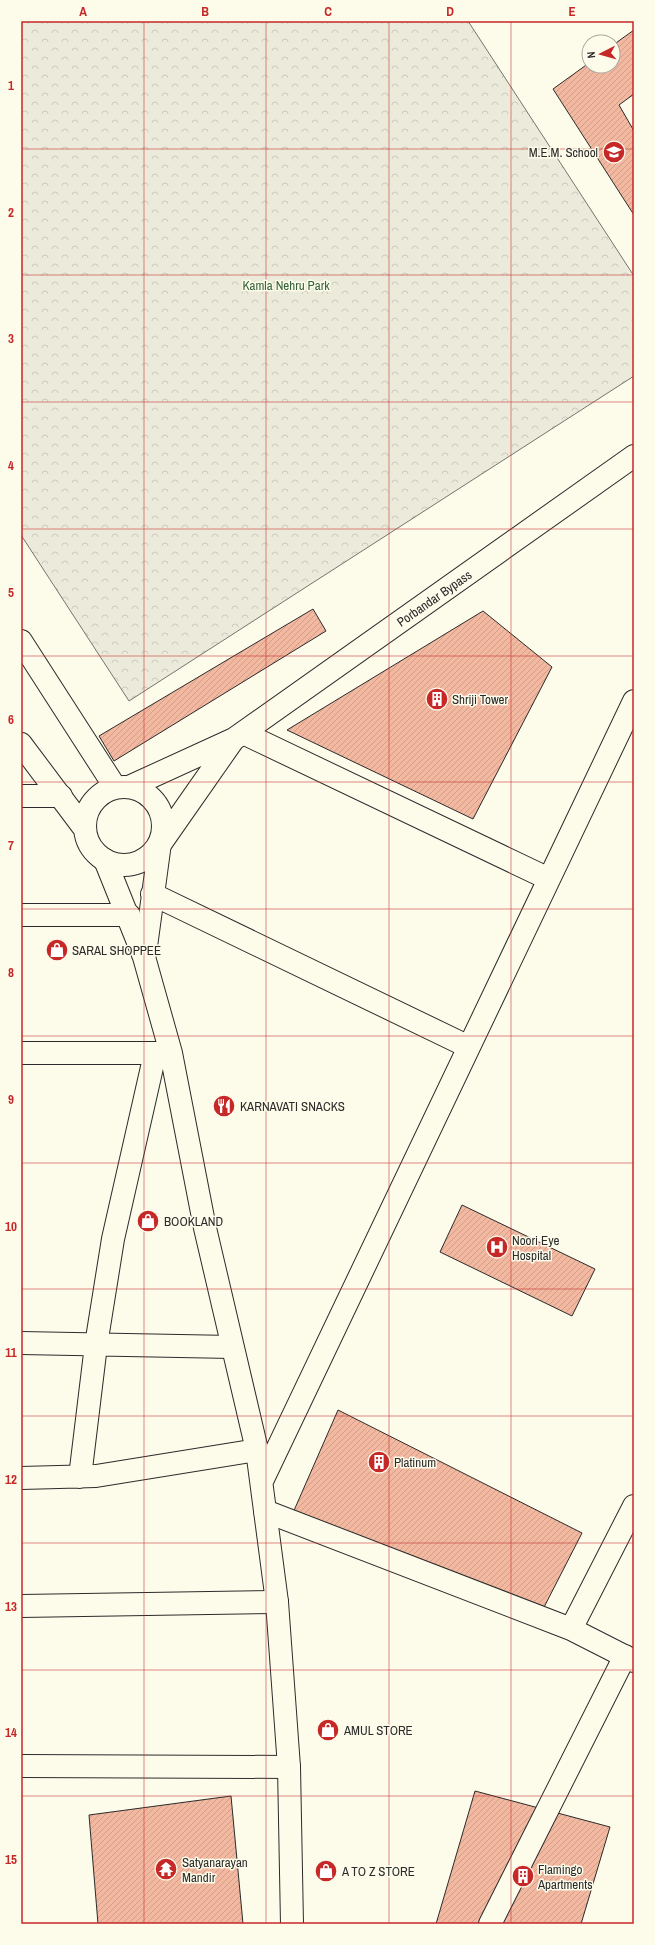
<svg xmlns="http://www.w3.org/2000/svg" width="655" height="1945" font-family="'Archivo Narrow',sans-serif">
	<defs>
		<pattern id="park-crowns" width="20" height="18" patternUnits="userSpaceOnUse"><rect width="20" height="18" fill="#ecebdb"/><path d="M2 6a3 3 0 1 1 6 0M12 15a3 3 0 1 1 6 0" fill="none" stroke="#cbcabc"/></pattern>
		<pattern id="building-hatch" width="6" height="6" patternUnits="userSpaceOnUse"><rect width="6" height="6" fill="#f2b8a0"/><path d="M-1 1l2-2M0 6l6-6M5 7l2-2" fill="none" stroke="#d09e8a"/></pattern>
	</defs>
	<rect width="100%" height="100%" fill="#fdfbea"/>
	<path fill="url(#park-crowns)" stroke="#74746e" d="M21,21H468L634,276V376L129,701L21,535Z"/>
	<path fill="url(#building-hatch)" stroke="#2b2b2b" d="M634,30V94L619,105L634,131V215L553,89L589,63V66H613V45Z
		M313,609L326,631L114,761L99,736Z
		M483,611L552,667L473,819L287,730Z
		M462,1205L595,1269L572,1316L440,1252Z
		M338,1410L582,1533L539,1617L292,1515Z
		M475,1791L610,1827L581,1924H436Z
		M231,1796L243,1924H98L89,1815Z"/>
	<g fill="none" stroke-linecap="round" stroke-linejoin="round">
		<g stroke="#2b2b2b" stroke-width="24">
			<path id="street" d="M21,796H61
				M21,915H129
				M21,1053H170
				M21,1343L232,1347
				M80,1477L96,1345L113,1239L155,1054
				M21,1478L96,1476L257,1450
				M265,1511L571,1629L634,1661
				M21,1606L277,1602
				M571,1629L634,1506
				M21,1766L289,1767
				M490,1924L625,1656"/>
		</g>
		<g stroke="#2b2b2b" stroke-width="24">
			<path id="secondary" d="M243,733L549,879
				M105,860L144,957L171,1053L205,1228L257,1450L277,1602L289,1767L292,1924
				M152,894L469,1047
				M145,954L160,843
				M262,1481L634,701"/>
		</g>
		<g stroke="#2b2b2b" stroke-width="24">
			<path id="primary" d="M21,641L115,787
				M21,744L84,828
				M85 826a39 39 0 1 1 78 0a39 39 0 1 1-78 0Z
				M129,787L234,739L634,456
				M161,843L233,740"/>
		</g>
		<use href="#street" stroke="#fdfbea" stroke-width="22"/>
		<use href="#secondary" stroke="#fdfbea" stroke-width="22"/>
		<use href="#primary" stroke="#fdfbea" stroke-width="22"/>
	</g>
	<path fill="none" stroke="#c62828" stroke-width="1" stroke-opacity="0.55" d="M144,21V1924M266,21V1924M389,21V1924M511,21V1924M21,149H634M21,275H634M21,402H634M21,529H634M21,656H634M21,782H634M21,909H634M21,1036H634M21,1163H634M21,1289H634M21,1416H634M21,1543H634M21,1670H634M21,1796H634"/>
	<defs>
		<g id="school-disc" transform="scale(1.15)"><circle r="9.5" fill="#c62828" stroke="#fdfbea"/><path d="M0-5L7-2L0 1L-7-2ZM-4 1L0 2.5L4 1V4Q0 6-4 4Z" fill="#fff"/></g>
		<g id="building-disc" transform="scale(1.15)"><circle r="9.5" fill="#c62828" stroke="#fdfbea"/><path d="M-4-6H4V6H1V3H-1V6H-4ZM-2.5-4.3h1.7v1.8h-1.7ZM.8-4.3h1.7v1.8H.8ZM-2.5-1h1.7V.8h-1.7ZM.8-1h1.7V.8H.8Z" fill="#fff"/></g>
		<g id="shop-disc" transform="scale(1.15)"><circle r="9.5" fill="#c62828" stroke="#fdfbea"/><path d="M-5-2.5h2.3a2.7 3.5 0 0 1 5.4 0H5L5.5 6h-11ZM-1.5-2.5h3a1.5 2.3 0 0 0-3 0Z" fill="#fff"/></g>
		<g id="restaurant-disc" transform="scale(1.15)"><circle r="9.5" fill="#c62828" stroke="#fdfbea"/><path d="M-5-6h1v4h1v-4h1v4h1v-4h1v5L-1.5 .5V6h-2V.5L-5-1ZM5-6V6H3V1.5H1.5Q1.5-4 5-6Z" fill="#fff"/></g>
		<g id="hospital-disc" transform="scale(1.15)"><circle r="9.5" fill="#c62828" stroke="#fdfbea"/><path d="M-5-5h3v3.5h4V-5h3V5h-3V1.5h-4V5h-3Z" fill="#fff"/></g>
		<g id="temple-disc" transform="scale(1.15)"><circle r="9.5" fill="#c62828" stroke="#fdfbea"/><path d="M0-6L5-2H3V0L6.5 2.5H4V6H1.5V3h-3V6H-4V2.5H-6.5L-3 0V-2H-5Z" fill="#fff"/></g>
	</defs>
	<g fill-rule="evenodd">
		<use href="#school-disc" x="614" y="152"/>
		<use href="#building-disc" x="437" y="699"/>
		<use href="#shop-disc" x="57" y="950"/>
		<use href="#restaurant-disc" x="224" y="1106"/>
		<use href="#shop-disc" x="148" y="1221"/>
		<use href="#hospital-disc" x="497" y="1247"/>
		<use href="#building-disc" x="379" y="1462"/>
		<use href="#shop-disc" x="328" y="1730"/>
		<use href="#temple-disc" x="166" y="1869"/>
		<use href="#shop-disc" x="326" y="1871"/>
		<use href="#building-disc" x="523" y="1876"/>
	</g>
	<g text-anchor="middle" stroke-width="3" stroke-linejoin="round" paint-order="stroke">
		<g font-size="13" fill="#2b2b2b" stroke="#fdfbea" text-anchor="start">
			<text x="598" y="157" text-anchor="end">M.E.M. School</text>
			<text x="452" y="704">Shriji Tower</text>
			<text x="72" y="955">SARAL SHOPPEE</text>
			<text x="240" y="1111">KARNAVATI SNACKS</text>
			<text x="164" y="1226">BOOKLAND</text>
			<text x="512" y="1245">Noori Eye<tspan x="512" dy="15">Hospital</tspan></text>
			<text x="394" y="1467">Platinum</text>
			<text x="344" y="1735">AMUL STORE</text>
			<text x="182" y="1867">Satyanarayan<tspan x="182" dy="15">Mandir</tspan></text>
			<text x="538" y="1874">Flamingo<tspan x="538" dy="15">Apartments</tspan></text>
			<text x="342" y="1876">A TO Z STORE</text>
		</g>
		<g font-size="13" fill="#34623c" stroke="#fdfbea">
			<text x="286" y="290">Kamla Nehru Park</text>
		</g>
		<g font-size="13" fill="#2b2b2b" stroke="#fdfbea">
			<text transform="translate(434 598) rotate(-35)" y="5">Porbandar Bypass</text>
		</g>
	</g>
	<rect width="655" height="1945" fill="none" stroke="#fdfbea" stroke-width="44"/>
	<g transform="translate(601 54) rotate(264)"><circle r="19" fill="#fdfbea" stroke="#a9a89e"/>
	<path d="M0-3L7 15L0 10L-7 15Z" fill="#c62828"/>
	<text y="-6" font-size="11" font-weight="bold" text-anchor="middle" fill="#2b2b2b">N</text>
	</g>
	<rect x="22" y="22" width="611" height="1901" fill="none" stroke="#c62828" stroke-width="1.5"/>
	<g font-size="13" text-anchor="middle" font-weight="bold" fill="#c62828">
		<text x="83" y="16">A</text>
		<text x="205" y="16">B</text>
		<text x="328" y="16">C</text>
		<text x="450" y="16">D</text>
		<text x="572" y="16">E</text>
		<text x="11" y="90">1</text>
		<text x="11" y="217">2</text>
		<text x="11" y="343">3</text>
		<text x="11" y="470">4</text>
		<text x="11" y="597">5</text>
		<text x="11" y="724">6</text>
		<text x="11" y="850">7</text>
		<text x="11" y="977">8</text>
		<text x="11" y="1104">9</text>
		<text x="11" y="1231">10</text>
		<text x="11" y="1357">11</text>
		<text x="11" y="1484">12</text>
		<text x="11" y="1611">13</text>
		<text x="11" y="1737">14</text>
		<text x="11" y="1864">15</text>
	</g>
</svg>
